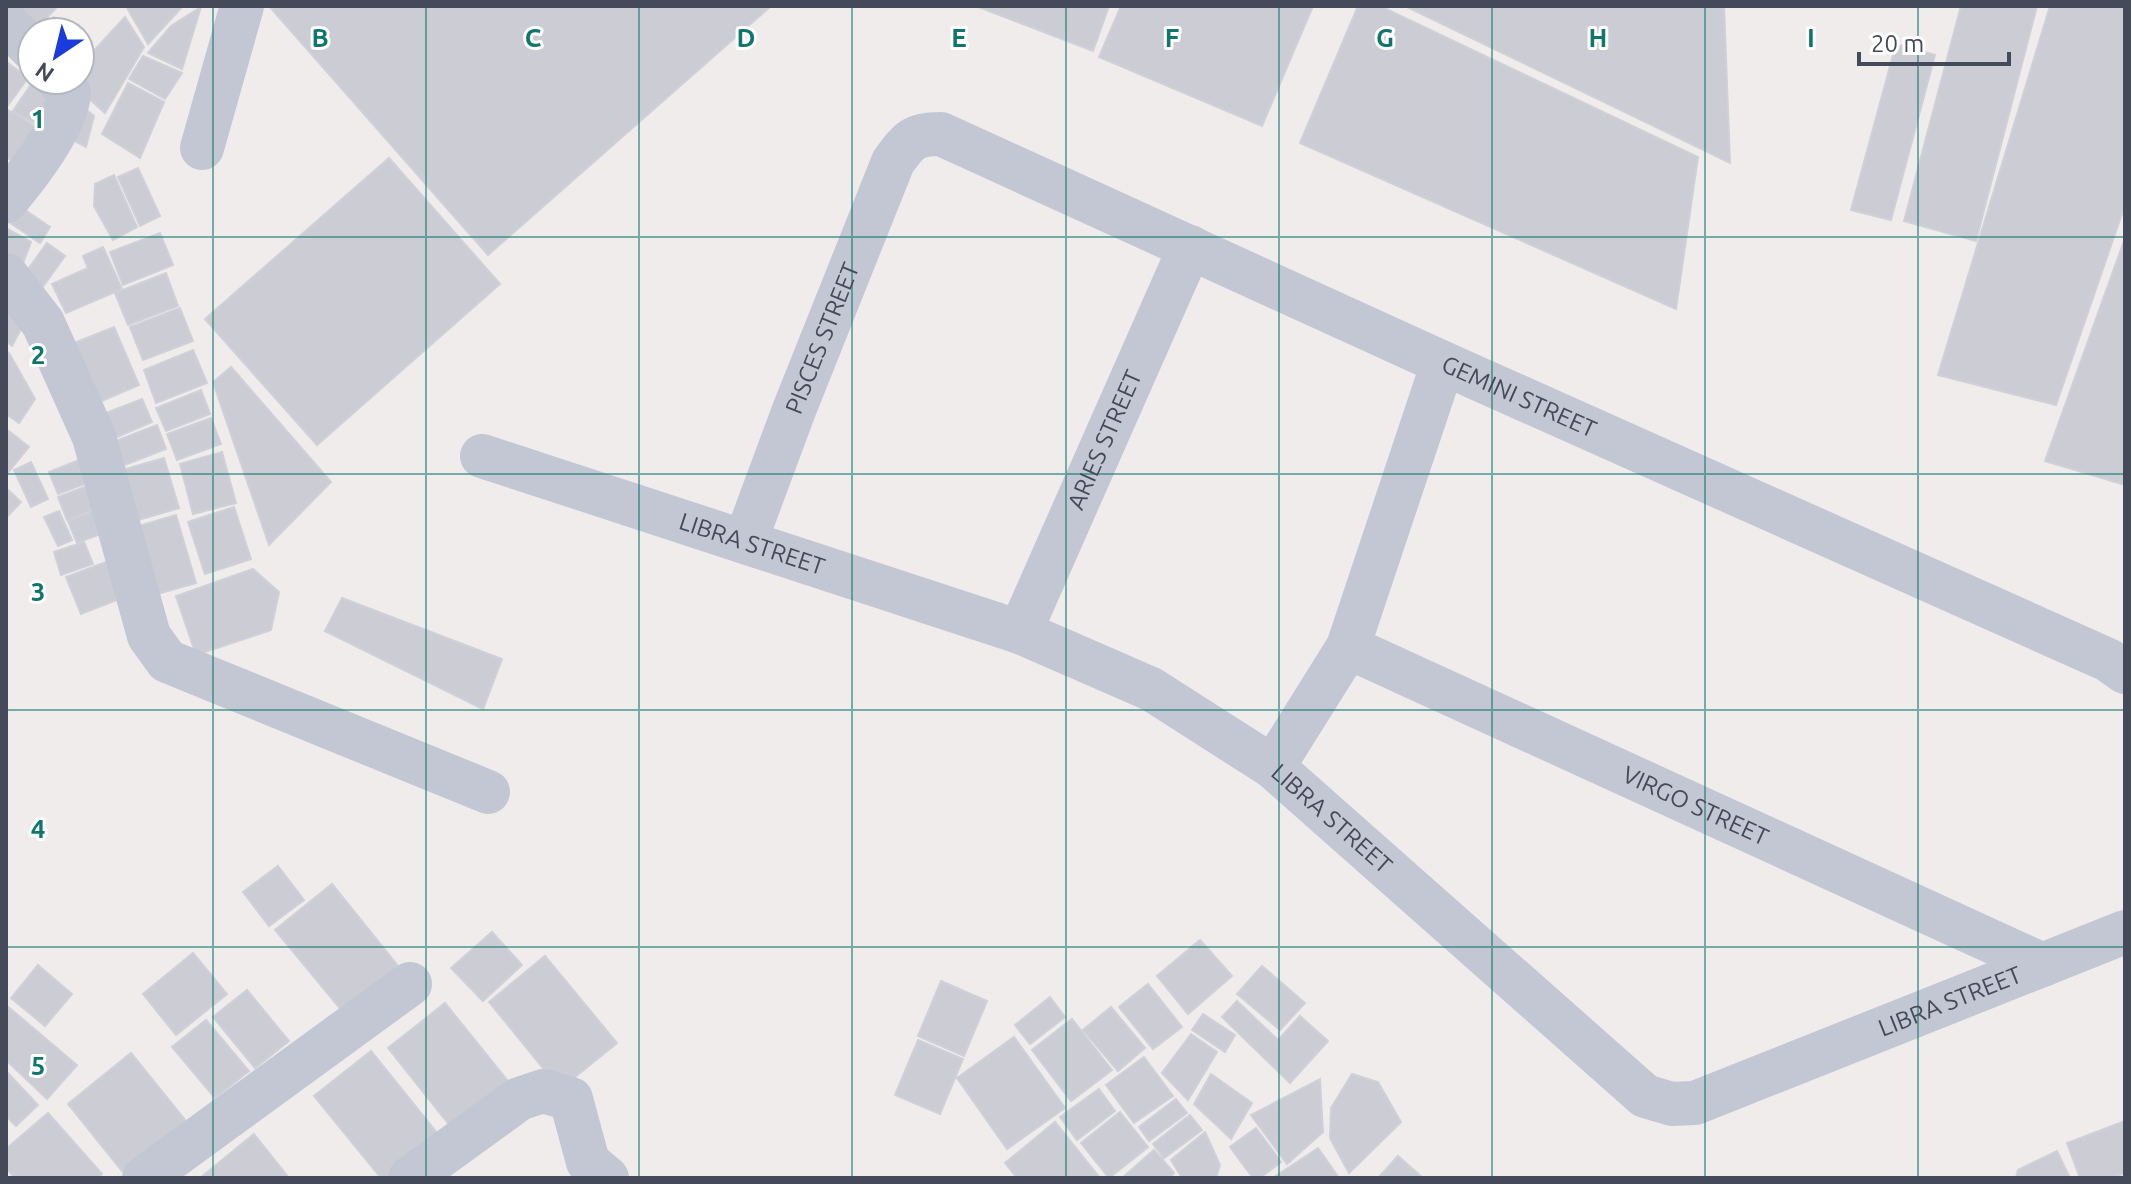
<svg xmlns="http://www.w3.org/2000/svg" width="2131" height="1184" font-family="Ubuntu,sans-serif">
	<rect width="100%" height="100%" fill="#efeceb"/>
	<path fill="#cbccd4" stroke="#cfd0d8" stroke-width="2" d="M21,6H58L33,32L11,15Z
		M126,6H183L148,44Z
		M269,6H771L488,255Z
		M976,6H1109L1093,51Z
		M1121,6H1313L1262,126L1099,57Z
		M1358,6H1380L1698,157L1676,309L1300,143Z
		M1405,6H1724L1730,163Z
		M1961,6H2037L1976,241L1904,221Z
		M2050,6H2125V205L2056,405L1938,375Z
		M201,7L182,69L148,53L171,26Z
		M54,17L71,31L70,32H40Z
		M125,17L144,47L105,113L68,80H80V66Z
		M80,33L88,40L80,50Z
		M1896,44L1935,55L1891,220L1851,210Z
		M143,56L182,73L165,99L129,79Z
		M8,63L28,78L6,108V66Z
		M34,80H53L41,127L13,111Z
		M128,83L164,102L140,158L102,134Z
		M79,104L94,116L86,147L63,135Z
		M8,110L48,134L24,168L6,157Z
		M389,158L500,284L317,445L205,319Z
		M138,168L160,216L140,226L118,177Z
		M114,175L137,227L113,240L94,206L95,184Z
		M15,203L50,227L40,243L6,220Z
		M6,228L31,242L20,271L6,266Z
		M160,233L173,265L123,285L110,252Z
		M2125,238V485L2045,461Z
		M47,243L65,256L34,299L16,286Z
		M103,247L122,289L66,313L52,284L88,268L83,256Z
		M166,273L178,306L128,325L115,293Z
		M6,303L27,318L12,346L6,341Z
		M180,308L193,341L143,360L130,327Z
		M114,327L139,385L95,404L69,345Z
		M193,350L207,383L156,403L144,370Z
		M9,353L35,399L19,423L6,414V356Z
		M231,367L331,482L269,545L213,382Z
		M201,390L210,414L166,431L156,408Z
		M142,399L152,422L108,441L98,416Z
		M211,418L221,444L177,460L167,434Z
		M157,425L166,449L122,466L113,442Z
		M9,431L29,447L6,475V435Z
		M222,452L236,503L193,514L180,464Z
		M89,456L98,479L58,494L49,472Z
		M164,458L179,508L135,521L119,471Z
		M31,462L48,499L31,507L14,470Z
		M98,482L107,505L67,520L58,497Z
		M6,488L21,502L6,518Z
		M107,505L116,528L77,543L68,521Z
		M234,507L251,559L205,574L188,522Z
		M59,511L72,540L58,546L44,517Z
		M176,515L196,583L150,596L129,529Z
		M84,542L93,564L61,575L54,552Z
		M106,562L122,598L81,614L66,577Z
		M253,569L279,592L271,630L196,655L176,596Z
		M342,598L502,659L483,709L325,631Z
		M278,866L304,900L269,926L243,892Z
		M332,884L403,972L347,1017L275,930Z
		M492,932L522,965L483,1001L451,968Z
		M1200,940L1232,976L1188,1014L1157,976Z
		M193,953L227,994L176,1035L143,994Z
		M545,956L617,1043L560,1089L489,1002Z
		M38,965L72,994L45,1026L11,998Z
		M1262,966L1305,1003L1280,1030L1237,994Z
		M941,981L987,1001L964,1056L918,1036Z
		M1148,984L1182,1027L1153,1049L1119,1007Z
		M247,990L289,1041L255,1068L213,1017Z
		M1050,997L1065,1017L1030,1044L1015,1025Z
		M1237,1001L1278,1040L1300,1016L1328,1041L1290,1083L1222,1017Z
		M445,1003L516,1091L459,1137L388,1048Z
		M6,1005L77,1065L47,1099L6,1060Z
		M1111,1007L1145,1048L1118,1071L1083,1030Z
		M1203,1014L1235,1035L1225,1052L1192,1030Z
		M1072,1019L1112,1070L1071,1101L1032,1050Z
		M206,1020L249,1071L215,1098L172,1047Z
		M1191,1034L1217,1052L1188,1100L1162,1073Z
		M1014,1037L1065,1108L1007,1149L957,1078Z
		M918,1040L963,1059L940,1114L895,1095Z
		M371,1051L442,1139L393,1178H381L314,1096Z
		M131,1053L186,1121L122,1171L68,1104Z
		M1144,1057L1173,1096L1134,1123L1106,1085Z
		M6,1071L38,1105L16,1126L6,1116Z
		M1211,1074L1252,1103L1231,1139L1194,1104Z
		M1352,1074L1378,1082L1401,1122L1349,1173L1330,1138L1331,1108Z
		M1320,1079L1323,1132L1287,1164L1251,1115Z
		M1099,1089L1115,1111L1077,1140L1060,1117Z
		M1176,1099L1187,1113L1149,1141L1139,1127Z
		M1120,1112L1148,1147L1109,1178L1081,1143Z
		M48,1113L102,1174L98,1178H15L6,1168V1149Z
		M1190,1115L1202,1130L1164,1158L1153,1144Z
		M2125,1121V1173L2112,1178H2080L2067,1143Z
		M1055,1122L1100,1178H1017L1005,1163Z
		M1256,1128L1281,1162L1260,1178H1253L1230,1147Z
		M1205,1132L1220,1165L1216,1178H1182L1171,1160Z
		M254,1134L289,1178H200Z
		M1318,1148L1339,1178H1273Z
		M1154,1150L1174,1173L1169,1178H1122Z
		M2057,1151L2070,1178H2016L2018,1170Z
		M1398,1156L1423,1178H1378Z"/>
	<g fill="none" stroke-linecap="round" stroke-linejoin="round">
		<g stroke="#c2c7d3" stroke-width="44">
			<path d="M6,23L32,49"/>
			<path d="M202,148L242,6"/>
			<path d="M6,201C27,176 67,126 69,93L58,80"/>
			<path d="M6,275L43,323L94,437L149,636L167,661L488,792"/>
			<path id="s1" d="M482,456L1020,632L1151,689L1273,767L1645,1096L1672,1104L1695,1103L2125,932"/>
			<path id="s2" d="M745,542L794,410L893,162C909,140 913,134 941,134L1443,363L2108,660L2125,672"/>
			<path id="s3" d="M1020,632L1190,247"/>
			<path id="s4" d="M1348,647L2043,965"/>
			<path d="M1273,767L1348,647L1443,363"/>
			<path d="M144,1178L410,984"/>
			<path d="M410,1178L519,1099L543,1091L571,1099L588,1162L607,1178"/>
		</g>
	</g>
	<path fill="none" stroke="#0f766e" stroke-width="2" stroke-opacity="0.55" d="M213,6V1178M426,6V1178M639,6V1178M852,6V1178M1066,6V1178M1279,6V1178M1492,6V1178M1705,6V1178M1918,6V1178M6,237H2125M6,474H2125M6,710H2125M6,947H2125"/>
	<g text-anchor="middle" stroke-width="6" stroke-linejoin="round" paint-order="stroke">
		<g font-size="24" fill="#444a59" stroke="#fff">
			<text dy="8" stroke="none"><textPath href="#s2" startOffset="218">PISCES STREET</textPath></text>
			<text dy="8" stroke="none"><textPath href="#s2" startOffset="1102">GEMINI STREET</textPath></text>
			<text dy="8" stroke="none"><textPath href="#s3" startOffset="210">ARIES STREET</textPath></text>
			<text dy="8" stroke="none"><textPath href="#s1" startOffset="284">LIBRA STREET</textPath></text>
			<text dy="8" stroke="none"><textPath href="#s4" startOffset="382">VIRGO STREET</textPath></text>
			<text dy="8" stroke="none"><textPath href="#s1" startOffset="932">LIBRA STREET</textPath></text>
			<text dy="8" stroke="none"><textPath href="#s1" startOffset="1676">LIBRA STREET</textPath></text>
		</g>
	</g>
	<g font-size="26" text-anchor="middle" font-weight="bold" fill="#0f766e" stroke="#fff" stroke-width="6" stroke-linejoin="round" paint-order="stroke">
		<text x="320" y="47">B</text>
		<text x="533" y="47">C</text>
		<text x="746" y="47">D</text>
		<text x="959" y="47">E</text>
		<text x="1172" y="47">F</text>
		<text x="1385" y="47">G</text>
		<text x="1598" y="47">H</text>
		<text x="1811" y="47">I</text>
		<text x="38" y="128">1</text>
		<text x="38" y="364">2</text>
		<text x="38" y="601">3</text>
		<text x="38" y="838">4</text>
		<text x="38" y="1075">5</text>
	</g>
	<rect width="2131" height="1184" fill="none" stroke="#444a59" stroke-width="16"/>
	<g transform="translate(56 56) rotate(215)"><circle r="38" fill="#ffffff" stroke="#b4b7bd" stroke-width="2"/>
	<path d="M0-6L14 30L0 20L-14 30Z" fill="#193bdb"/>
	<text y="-12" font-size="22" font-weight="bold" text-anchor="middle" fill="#444a59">N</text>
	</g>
	<path d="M1859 52v12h150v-12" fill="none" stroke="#444a59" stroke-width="4"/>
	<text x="1871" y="52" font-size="24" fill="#444a59" stroke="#ffffff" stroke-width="6" paint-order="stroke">20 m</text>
</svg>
